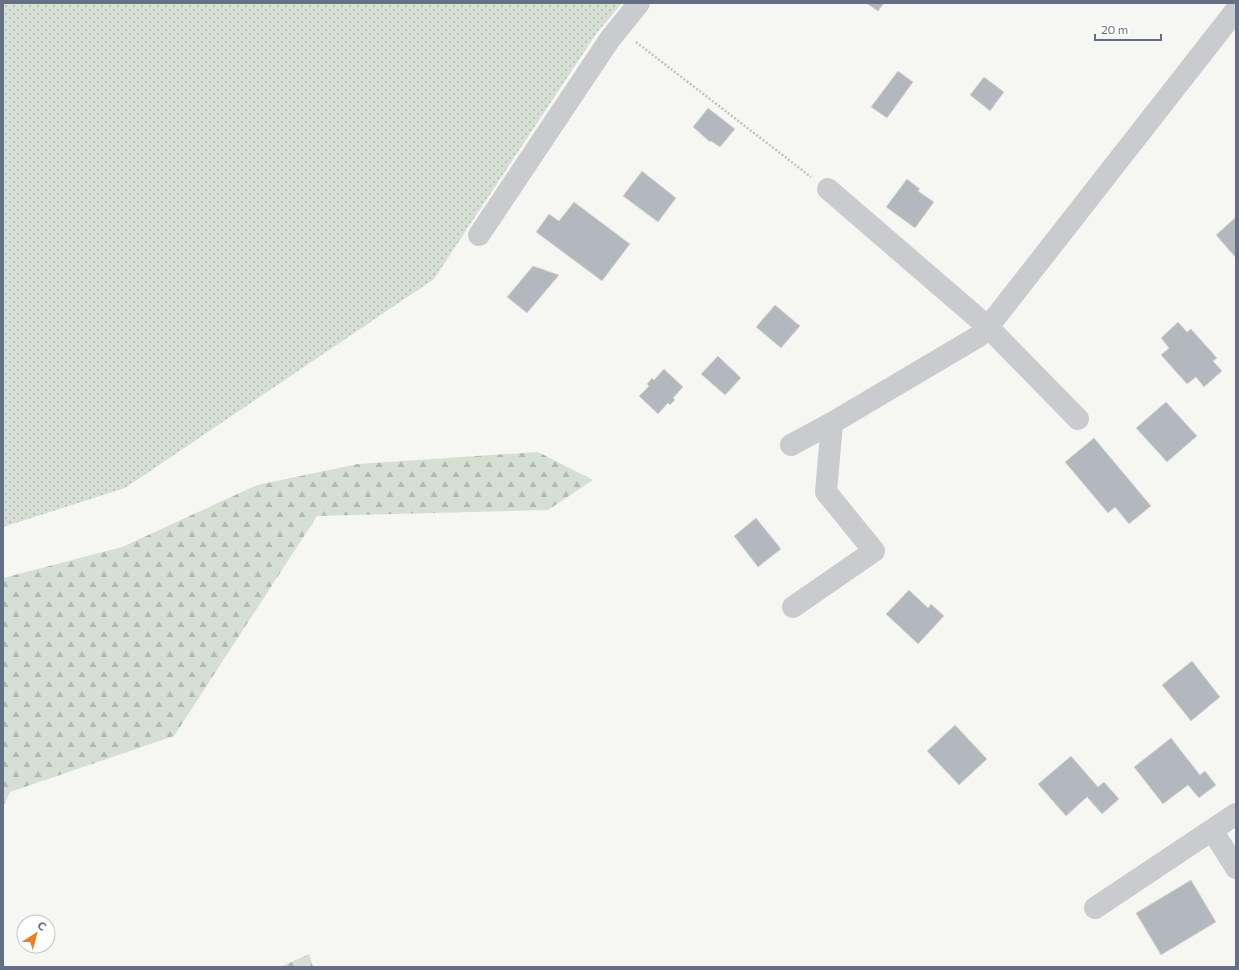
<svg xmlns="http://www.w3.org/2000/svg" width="1239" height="970" font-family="Commissioner,sans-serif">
	<defs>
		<pattern id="grass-dots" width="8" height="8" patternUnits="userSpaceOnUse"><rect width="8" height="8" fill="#d6dfd4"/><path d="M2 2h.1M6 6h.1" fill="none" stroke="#b1b9b2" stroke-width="1.8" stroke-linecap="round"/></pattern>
		<pattern id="forest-firs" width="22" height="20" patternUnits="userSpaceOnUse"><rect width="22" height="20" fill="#d6dfd4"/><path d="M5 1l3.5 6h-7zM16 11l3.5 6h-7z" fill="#b1b9b2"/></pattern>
	</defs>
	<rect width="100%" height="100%" fill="#f6f7f3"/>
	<path fill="url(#grass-dots)" d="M3,3H622L596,34L434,279L125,488L3,527Z"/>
	<path fill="url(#forest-firs)" d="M538,452L593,480L548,510L317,516L174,736L10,792L3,807V578L122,547L257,485L358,464Z
		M309,954L313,967H280Z"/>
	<path fill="#b3b8bf" stroke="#d8d8d6" d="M866,3H884L878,11Z
		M898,71L913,82L887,118L871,107Z
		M984,77L1004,92L990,111L970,95Z
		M708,108L735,129L720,147L711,141L710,142L693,127Z
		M642,171L676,198L658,222L623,196Z
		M907,179L920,189L918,191L934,202L915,228L886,207Z
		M574,202L630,244L602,281L536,232L549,214L559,221Z
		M1236,217V258L1216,235Z
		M533,266L559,275L527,313L507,297Z
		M775,305L800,326L781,348L756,327Z
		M1178,322L1187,332L1191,329L1217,358L1213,361L1222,371L1204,387L1196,377L1187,384L1161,355L1169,348L1161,338Z
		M718,356L741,378L725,395L701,374Z
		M664,369L683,387L673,398L675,400L670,405L668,403L658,414L639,396L649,386L647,384L652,378L654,380Z
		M1166,402L1197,436L1167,462L1136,428Z
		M1094,438L1151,506L1129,524L1115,507L1108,513L1065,462Z
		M756,518L781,549L758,567L734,536Z
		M909,590L928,608L931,604L944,616L918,644L886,614Z
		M1192,661L1220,697L1191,721L1162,685Z
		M955,725L987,759L959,785L927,751Z
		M1171,738L1200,775L1205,771L1216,785L1199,798L1188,785L1163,804L1134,767Z
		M1071,756L1098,787L1104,782L1119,799L1102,814L1087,797L1066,816L1038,784Z
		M1191,880L1216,922L1161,955L1136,913Z"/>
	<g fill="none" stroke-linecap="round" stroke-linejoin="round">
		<path stroke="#c0c1c4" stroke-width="2.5" stroke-dasharray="2 2" stroke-linecap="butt" d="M636,42L811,177"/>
		<path stroke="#c9cbcf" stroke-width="22" d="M828,189L988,327L1078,419
			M479,235L610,39L639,3
			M791,445L832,423L979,336L988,327L1236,10
			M793,607L874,551L826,492L832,423
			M1212,830L1236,868
			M1095,908L1236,814"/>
	</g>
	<rect width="1239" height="970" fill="none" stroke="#646f86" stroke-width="8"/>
	<g transform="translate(36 934) rotate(36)"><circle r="19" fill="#ffffff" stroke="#c1c5cf"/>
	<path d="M0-3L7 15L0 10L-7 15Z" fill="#ed801d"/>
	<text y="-6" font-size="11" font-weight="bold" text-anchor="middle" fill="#646f86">С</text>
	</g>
	<path d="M1095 34v6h66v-6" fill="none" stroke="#646f86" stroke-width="2"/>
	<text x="1101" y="34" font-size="12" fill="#646f86" stroke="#ffffff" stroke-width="3" paint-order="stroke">20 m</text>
</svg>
